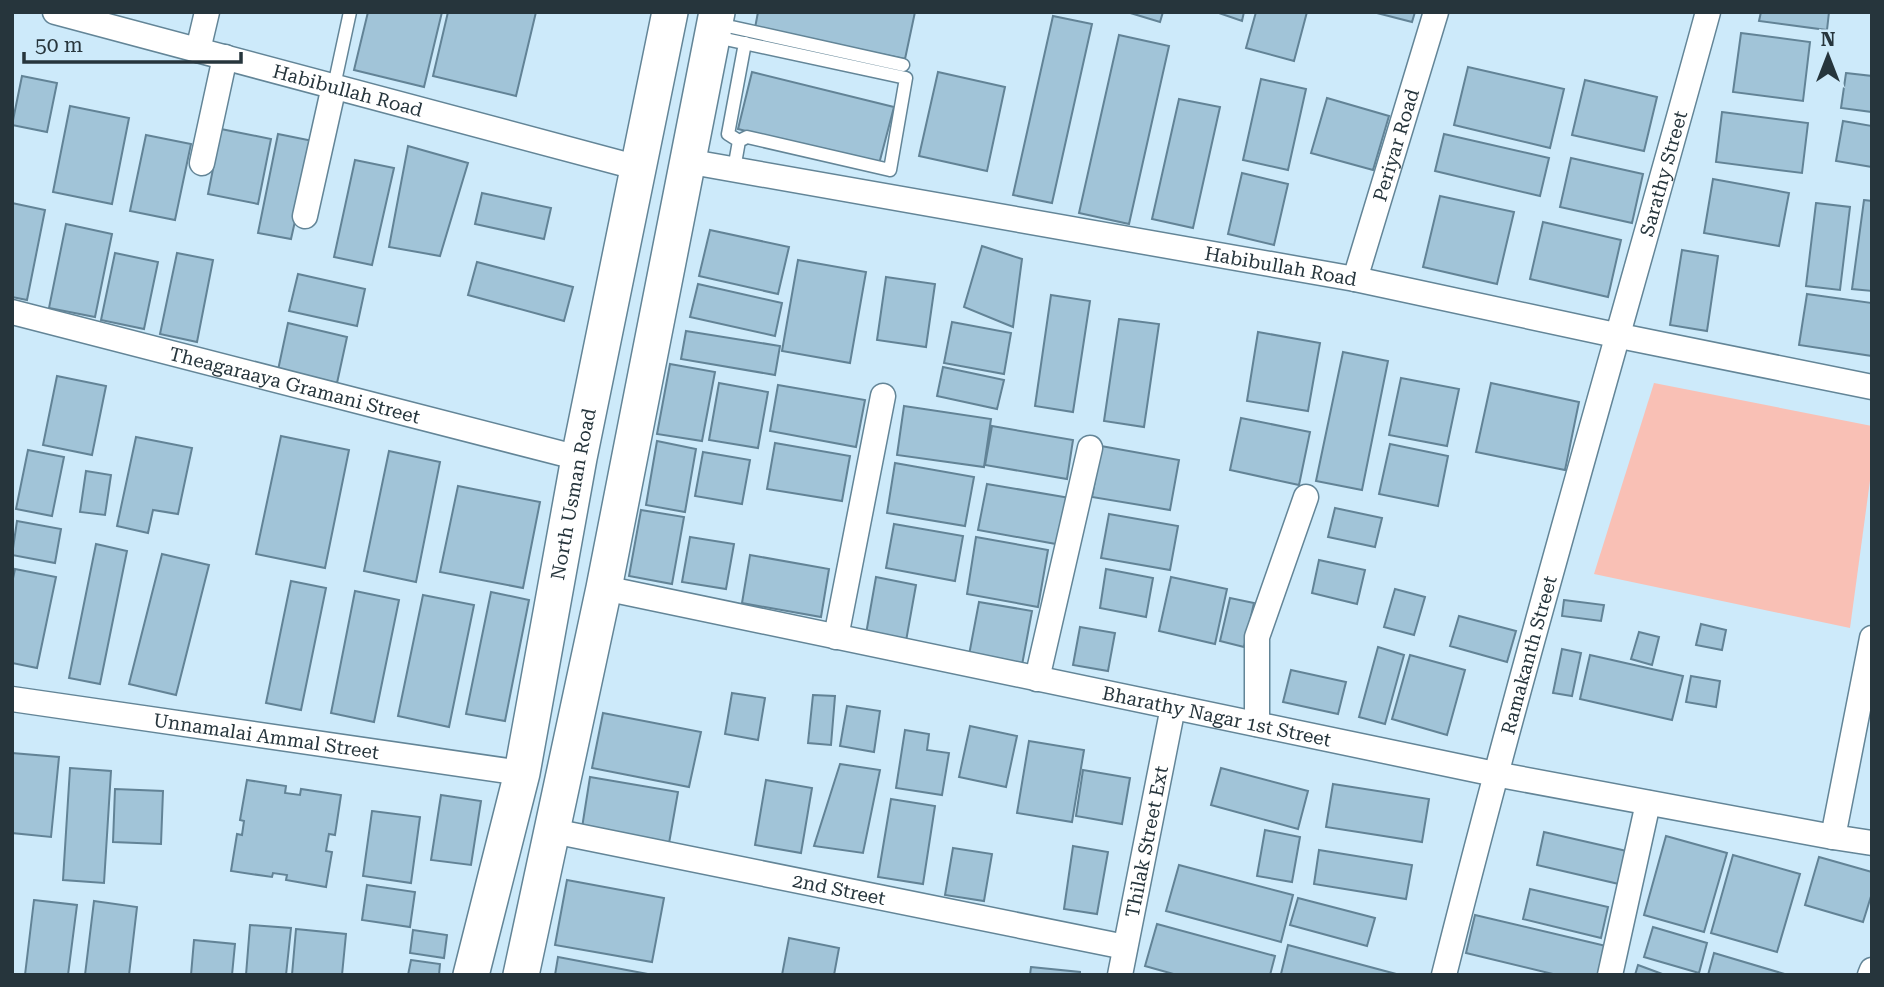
<svg xmlns="http://www.w3.org/2000/svg" width="1884" height="987" font-family="'Roboto Serif',serif">
	<rect width="100%" height="100%" fill="#cdeafa"/>
	<path fill="#f9c0b5" d="M1654,383L1872,426V466L1850,628L1594,574Z"/>
	<path fill="#a1c4d8" stroke="#628396" stroke-width="2" d="M368,12H442L424,87L354,70Z
		M448,12H536L516,96L433,76Z
		M758,12H915L905,59L755,28Z
		M1127,12H1163L1160,22Z
		M1216,12H1244L1242,21Z
		M1256,12H1307L1294,61L1246,48Z
		M1373,12H1415L1412,22Z
		M1761,12H1829L1827,30L1759,21Z
		M1053,16L1092,24L1052,203L1013,195Z
		M1741,33L1810,42L1803,101L1733,92Z
		M1119,35L1169,46L1129,224L1079,213Z
		M1468,67L1564,89L1550,148L1454,125Z
		M752,72L894,107L879,164L738,129Z
		M938,72L1005,87L987,171L919,156Z
		M1846,73L1872,76V112L1841,108Z
		M22,76L57,83L47,132L12,125Z
		M1261,79L1306,89L1288,170L1243,160Z
		M1585,80L1657,97L1644,151L1572,135Z
		M1327,98L1389,116L1373,170L1311,153Z
		M1179,99L1220,107L1193,228L1152,219Z
		M70,106L129,118L112,204L53,192Z
		M1722,112L1808,123L1802,173L1716,162Z
		M1843,121L1872,126V167L1836,161Z
		M221,129L271,139L258,204L208,194Z
		M278,134L313,141L291,239L258,233Z
		M1444,134L1549,158L1540,196L1435,171Z
		M146,135L191,144L175,220L130,211Z
		M408,146L468,163L440,256L389,247Z
		M1571,158L1643,174L1632,223L1560,207Z
		M355,160L394,168L372,265L334,257Z
		M1242,173L1288,184L1274,245L1228,234Z
		M1713,179L1789,193L1779,246L1704,233Z
		M482,193L551,208L544,239L475,224Z
		M1440,196L1514,212L1497,284L1423,267Z
		M1864,200L1872,201V291L1852,289Z
		M12,203L45,210L27,300L12,297Z
		M1816,203L1850,207L1840,290L1806,286Z
		M1543,222L1621,240L1608,297L1530,279Z
		M66,224L112,234L95,317L49,308Z
		M710,230L789,247L778,294L699,276Z
		M982,246L1022,259L1013,327L964,307Z
		M1682,250L1718,256L1707,331L1670,325Z
		M115,253L158,262L144,329L101,320Z
		M177,253L213,260L197,342L160,334Z
		M798,260L866,272L850,363L782,351Z
		M477,262L573,287L564,321L468,295Z
		M298,274L365,289L357,326L289,311Z
		M886,277L935,284L926,347L877,340Z
		M698,284L782,303L775,336L690,317Z
		M1807,294L1872,303V356L1799,345Z
		M1051,295L1090,301L1073,412L1035,406Z
		M1119,319L1159,324L1144,427L1104,421Z
		M952,322L1011,333L1004,374L944,363Z
		M288,323L347,337L337,383L278,370Z
		M686,331L780,346L775,375L681,359Z
		M1258,332L1320,343L1308,411L1247,401Z
		M1343,352L1388,361L1362,490L1316,481Z
		M670,364L715,372L702,441L657,434Z
		M943,367L1004,380L997,409L937,396Z
		M57,376L106,386L92,455L43,445Z
		M1401,378L1459,389L1447,446L1389,435Z
		M719,383L768,392L758,448L709,440Z
		M1491,383L1579,402L1565,470L1476,452Z
		M778,385L865,400L856,447L770,431Z
		M904,406L991,419L984,467L897,455Z
		M1241,418L1310,432L1299,485L1230,470Z
		M992,426L1073,440L1067,479L985,465Z
		M281,436L349,450L325,568L256,554Z
		M136,437L192,448L178,514L153,510L148,533L117,526Z
		M657,441L696,449L685,512L646,505Z
		M775,443L850,456L842,501L767,489Z
		M1390,444L1448,456L1438,506L1379,494Z
		M1101,446L1179,460L1170,510L1092,497Z
		M28,450L64,457L52,516L16,509Z
		M389,451L440,462L416,582L364,571Z
		M703,452L750,460L742,504L695,496Z
		M895,463L974,477L965,526L887,513Z
		M86,471L111,475L105,515L80,512Z
		M987,484L1076,499L1067,546L978,530Z
		M458,486L540,502L523,588L440,572Z
		M1335,508L1382,518L1375,547L1328,537Z
		M641,510L684,517L672,584L629,576Z
		M1109,514L1178,526L1170,570L1101,558Z
		M17,521L61,529L55,563L12,555Z
		M894,524L963,536L955,581L886,568Z
		M690,537L734,544L726,589L682,582Z
		M976,537L1048,550L1038,607L967,594Z
		M96,544L127,551L100,684L69,678Z
		M162,554L209,565L176,695L129,684Z
		M750,555L829,569L821,617L742,603Z
		M1319,560L1365,570L1357,604L1312,593Z
		M15,569L56,577L37,668L12,663V583Z
		M1106,569L1153,578L1146,617L1100,608Z
		M876,577L916,585L906,641L866,634Z
		M1171,577L1227,589L1215,644L1159,631Z
		M291,581L326,588L301,710L266,703Z
		M1395,589L1425,597L1414,635L1384,627Z
		M355,591L399,600L374,722L331,713Z
		M491,592L529,600L505,721L466,714Z
		M423,595L474,605L449,727L398,716Z
		M1230,598L1254,603L1244,647L1220,641Z
		M1564,600L1604,605L1601,621L1562,616Z
		M979,602L1032,611L1022,665L969,655Z
		M1459,616L1516,631L1507,662L1450,646Z
		M1701,624L1726,630L1722,650L1696,645Z
		M1080,627L1115,633L1108,671L1073,665Z
		M1639,632L1659,637L1652,665L1631,659Z
		M1378,647L1404,655L1385,724L1359,717Z
		M1562,649L1581,653L1572,696L1553,693Z
		M1410,655L1465,670L1447,735L1392,719Z
		M1590,655L1683,676L1672,720L1580,699Z
		M1291,670L1346,682L1338,714L1283,702Z
		M1691,676L1720,681L1716,707L1686,702Z
		M732,693L765,698L758,740L725,734Z
		M813,695L835,696L831,745L808,743Z
		M847,706L880,711L874,752L840,746Z
		M603,713L701,732L689,787L592,768Z
		M970,726L1017,736L1006,787L959,777Z
		M905,730L929,734L927,750L949,753L942,795L896,788Z
		M1029,741L1084,750L1072,822L1017,813Z
		M12,753L59,757L51,837L12,833Z
		M840,764L880,770L863,853L814,846Z
		M70,768L111,771L104,883L63,880Z
		M1221,768L1308,791L1298,829L1211,805Z
		M1083,770L1130,778L1122,824L1076,816Z
		M590,777L678,792L668,849L581,834Z
		M247,780L286,786L285,793L300,795L301,789L341,795L335,835L329,834L326,851L332,852L326,887L286,880L287,875L273,873L272,877L231,871L237,834L242,835L244,821L240,820Z
		M766,780L812,788L801,853L755,845Z
		M1333,784L1429,799L1422,842L1326,827Z
		M115,789L163,791L161,844L113,842Z
		M441,795L481,801L471,865L431,860Z
		M891,799L935,806L923,884L878,877Z
		M372,811L420,817L411,883L363,876Z
		M1265,830L1300,837L1292,882L1257,876Z
		M1544,832L1631,852L1623,885L1537,865Z
		M1666,836L1727,853L1704,932L1644,915Z
		M1073,846L1108,852L1097,914L1064,909Z
		M953,848L992,854L984,901L945,895Z
		M1319,850L1412,865L1406,899L1314,884Z
		M1733,855L1800,874L1777,952L1711,933Z
		M1819,857L1872,872V893L1863,922L1805,905Z
		M1179,865L1293,895L1281,942L1166,911Z
		M567,880L664,898L652,962L555,945Z
		M367,885L415,892L410,927L362,920Z
		M1530,889L1608,907L1601,938L1523,919Z
		M1298,898L1375,918L1367,946L1290,925Z
		M34,900L77,905L68,975H25Z
		M94,901L137,907L129,975H85Z
		M1475,915L1606,946L1599,975H1557L1466,953Z
		M1157,924L1275,956L1270,975H1177L1145,966Z
		M250,925L291,928L286,975H246Z
		M1653,927L1707,943L1699,973L1644,957Z
		M296,929L346,934L342,975H292Z
		M413,930L447,935L444,958L410,953Z
		M789,938L839,948L834,975H782Z
		M194,940L235,944L232,975H191Z
		M1288,945L1400,975L1281,974Z
		M1714,953L1788,975H1708Z
		M558,957L653,975H555Z
		M411,960L440,964L439,975H408Z
		M1638,965L1665,975H1635Z
		M1031,967L1080,972V975H1030Z"/>
	<g fill="none" stroke-linecap="round" stroke-linejoin="round">
		<g stroke="#638597" stroke-width="15">
			<path id="service" d="M718,24L903,65
				M716,37L906,78L890,170L747,137L739,141L734,169
				M334,86L350,12
				M739,141L728,134L745,43"/>
		</g>
		<g stroke="#638597" stroke-width="27">
			<g id="minor">
				<path id="s1" d="M55,12L639,168"/>
				<path d="M198,50L207,12"/>
				<path id="s2" d="M686,161L1355,279L1620,336L1872,387"/>
				<path d="M202,163L225,57"/>
				<path d="M305,216L334,86"/>
				<path id="s3" d="M1355,279L1436,12"/>
				<path id="s4" d="M12,312L579,458"/>
				<path id="s5" d="M604,588L1495,774L1833,837"/>
				<path d="M836,637L883,396"/>
				<path d="M1872,638L1833,837L1872,843"/>
				<path d="M1037,679L1090,448"/>
				<path id="s6" d="M12,699L522,773"/>
				<path d="M1257,724V637L1306,497"/>
				<path id="s7" d="M553,831L1125,947"/>
				<path id="s8" d="M1120,975L1173,707"/>
				<path id="s9" d="M1444,975C1525,652 1620,333 1708,12"/>
				<path d="M1610,975L1648,803"/>
				<path d="M1870,975L1872,970"/>
			</g>
		</g>
		<g stroke="#638597" stroke-width="38">
			<g id="secondary">
				<path id="s10" d="M471,975L522,773L579,458L670,12"/>
				<path d="M521,975L604,588L717,12"/>
			</g>
		</g>
		<use href="#service" stroke="#fff" stroke-width="12"/>
		<use href="#minor" stroke="#fff" stroke-width="24"/>
		<use href="#secondary" stroke="#fff" stroke-width="35"/>
	</g>
	<g text-anchor="middle" stroke-width="5" stroke-linejoin="round" paint-order="stroke">
		<g font-size="19" fill="#26353c" stroke="#cdeafa">
			<text dy="7" stroke="none"><textPath href="#s1" startOffset="303">Habibullah Road</textPath></text>
			<text dy="7" stroke="none"><textPath href="#s3" startOffset="140">Periyar Road</textPath></text>
			<text dy="7" stroke="none"><textPath href="#s9" startOffset="831">Sarathy Street</textPath></text>
			<text dy="7" stroke="none"><textPath href="#s2" startOffset="604">Habibullah Road</textPath></text>
			<text dy="7" stroke="none"><textPath href="#s4" startOffset="292">Theagaraaya Gramani Street</textPath></text>
			<text dy="7" stroke="none"><textPath href="#s10" startOffset="492">North Usman Road</textPath></text>
			<text dy="7" stroke="none"><textPath href="#s9" startOffset="331">Ramakanth Street</textPath></text>
			<text dy="7" stroke="none"><textPath href="#s5" startOffset="626">Bharathy Nagar 1st Street</textPath></text>
			<text dy="7" stroke="none"><textPath href="#s6" startOffset="257">Unnamalai Ammal Street</textPath></text>
			<text dy="7" stroke="none"><textPath href="#s8" startOffset="136">Thilak Street Ext</textPath></text>
			<text dy="7" stroke="none"><textPath href="#s7" startOffset="292">2nd Street</textPath></text>
		</g>
	</g>
	<rect width="1884" height="987" fill="none" stroke="#26353c" stroke-width="28"/>
	<g transform="translate(1828 56)" stroke="#cdeafa" stroke-width="5" paint-order="stroke">
	<path d="M0-5L12 26L0 18L-12 26Z" fill="#26353c"/>
	<text y="-10" font-size="19" font-weight="bold" text-anchor="middle" fill="#26353c">N</text>
	</g>
	<path d="M24 52v10h217v-10" fill="none" stroke="#26353c" stroke-width="3.5"/>
	<text x="35" y="52" font-size="21" fill="#26353c" stroke="#cdeafa" stroke-width="5" paint-order="stroke">50 m</text>
</svg>
